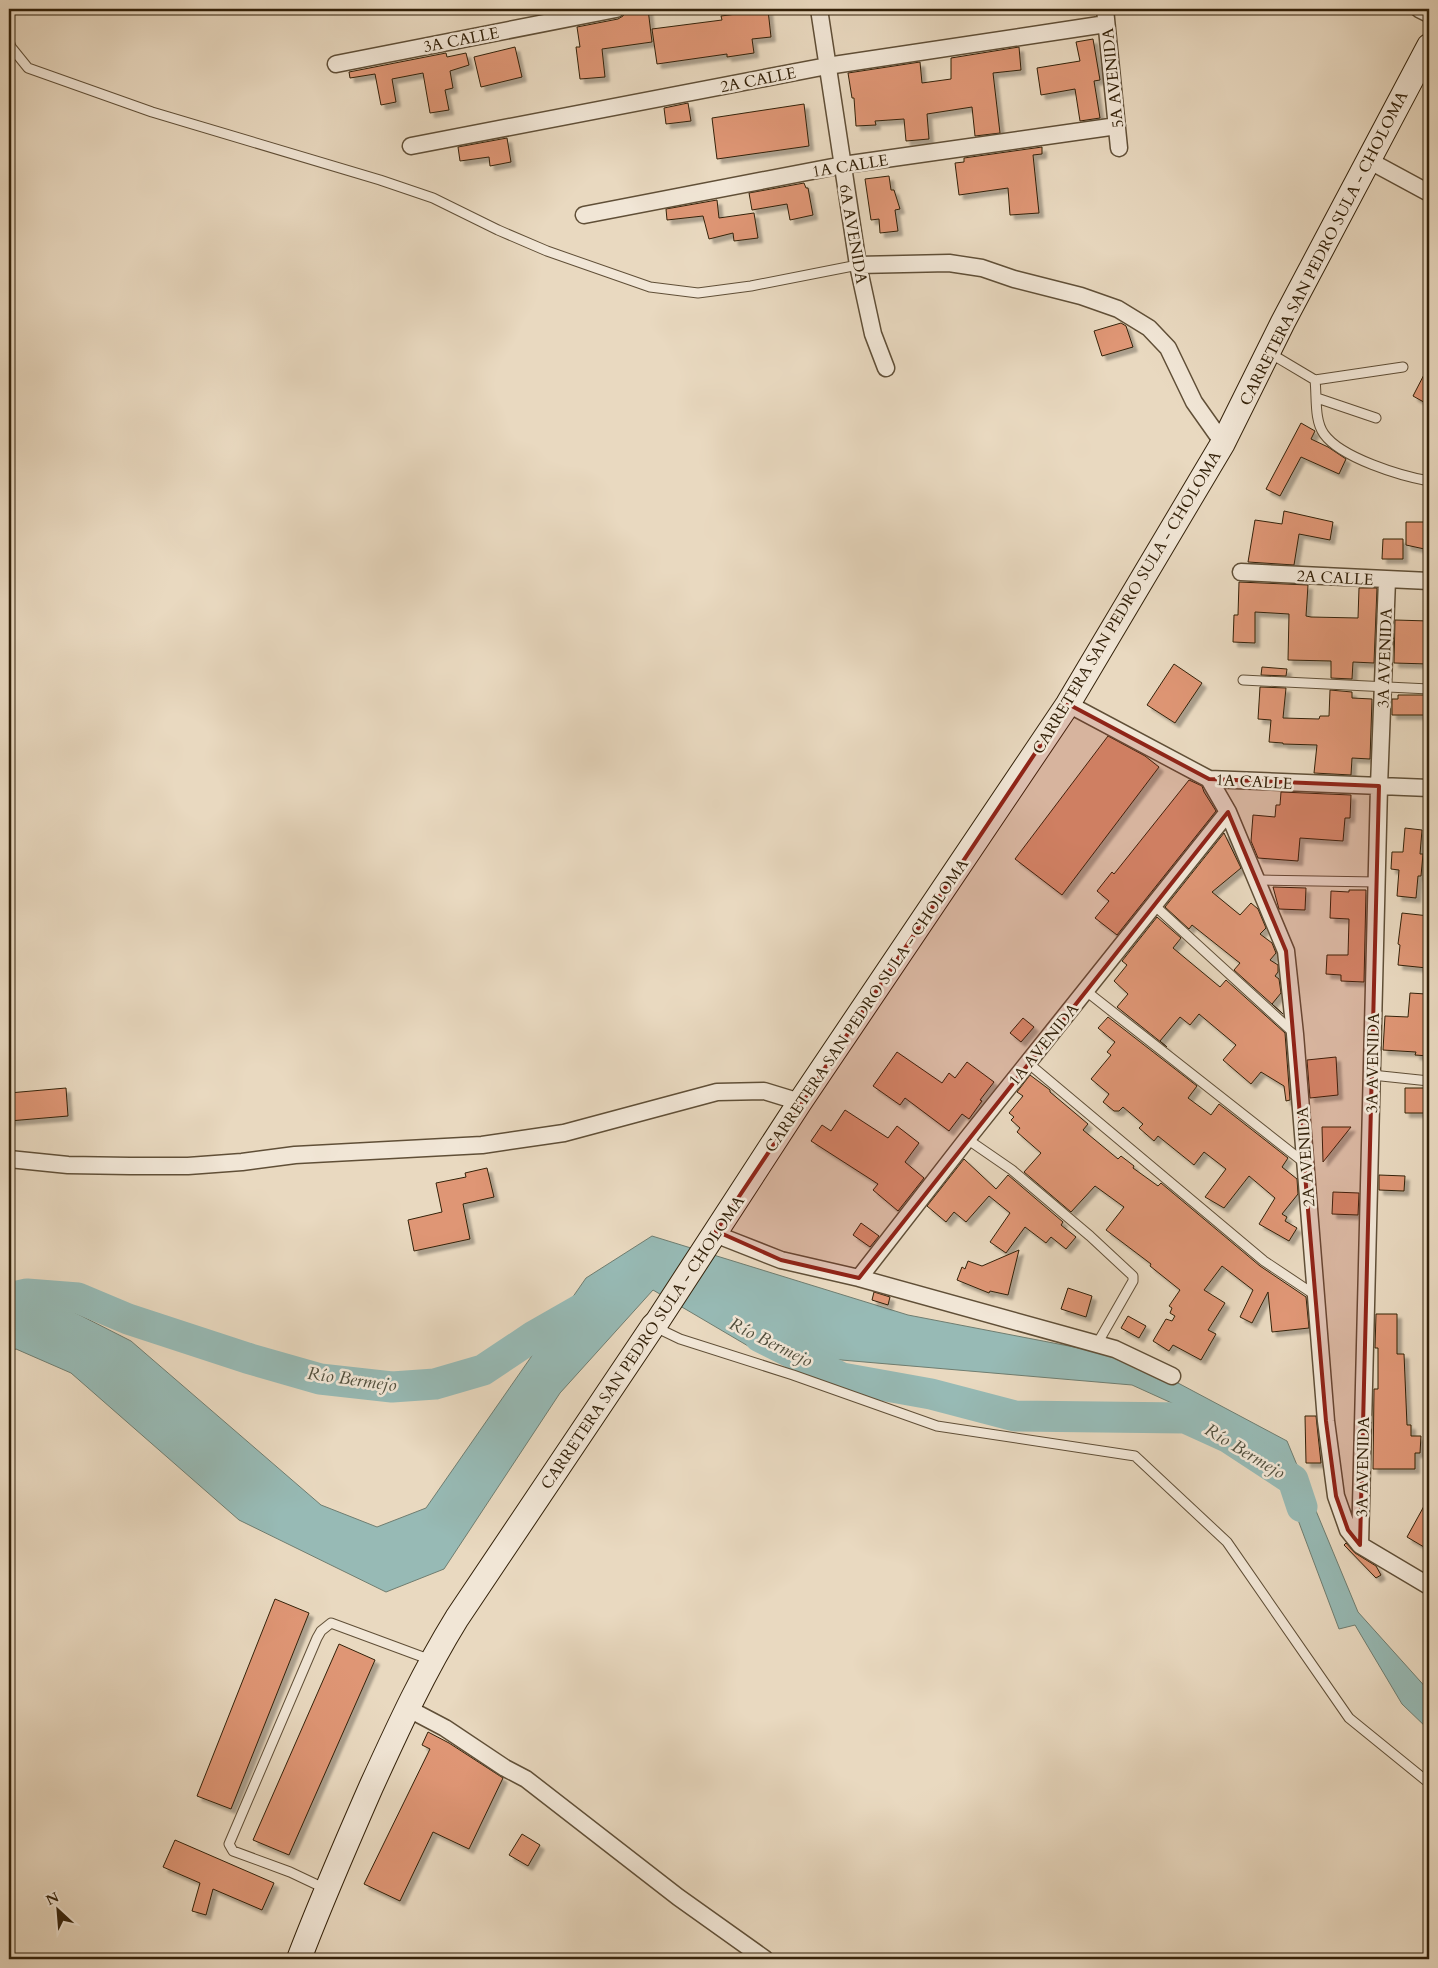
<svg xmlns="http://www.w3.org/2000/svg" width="1438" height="1968" font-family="Cardo,serif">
	<defs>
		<filter id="shadow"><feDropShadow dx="4.5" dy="4.5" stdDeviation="1" flood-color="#0004"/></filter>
	</defs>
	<rect width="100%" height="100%" fill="#e9d9c0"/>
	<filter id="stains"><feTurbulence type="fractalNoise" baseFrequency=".004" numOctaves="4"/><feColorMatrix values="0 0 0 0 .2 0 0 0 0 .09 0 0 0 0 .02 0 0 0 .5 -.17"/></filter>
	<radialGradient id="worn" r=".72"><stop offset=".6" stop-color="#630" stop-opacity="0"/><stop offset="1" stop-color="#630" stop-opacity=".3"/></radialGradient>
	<path fill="#97bab5" stroke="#6f7d70" d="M652,1236L908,1315L1131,1358L1287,1441L1358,1612L1429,1691V1730L1402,1704L1355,1625L1339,1629L1277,1464L1249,1438L1132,1385L760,1353L653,1290L560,1393L444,1569L386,1592L239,1520L71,1373L16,1349L9,1352V1300L54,1302L131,1341L321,1505L377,1527L426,1508L586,1278Z"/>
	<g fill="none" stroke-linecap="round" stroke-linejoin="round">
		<path stroke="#97bab5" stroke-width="31" d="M9,1298L27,1294L78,1298L128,1319L247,1358L320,1379L392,1387L435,1384L483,1370L534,1336L590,1304
			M760,1337L842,1378L931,1394L1015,1416L1185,1418L1229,1438L1293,1480L1302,1507"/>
	</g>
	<path fill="#df9675" stroke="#332109" filter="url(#shadow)" d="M648,9L652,42L602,49L605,77L580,79L576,47H580L577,27L618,19L623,16L625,12Z
		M768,10L771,37L752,39L754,53L727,57V54L657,64L652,29L722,20L721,16Z
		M1093,39L1100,80L1094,81L1100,118L1080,121L1075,89L1041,95L1037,68L1080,61L1076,42Z
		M515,47L522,77L481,87L474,57Z
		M1019,47L1021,70L993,73L1000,133L975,136L972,107L927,114L929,139L906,141L904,119L875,121L876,125L856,126L854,98H852L848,73L920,62L922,83L951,79V58Z
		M446,53L447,57L466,53L469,65L450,71L453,88L445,90L449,110L430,113L423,73L392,79L396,102L381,105L375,74L350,78L349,72Z
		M688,103L691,121L666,124L664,108Z
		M804,104L809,146L717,159L712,118Z
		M507,138L511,162L490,166L489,157L460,161L458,147Z
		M1042,147V154L1033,155L1039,213L1010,215L1008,188L959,195L955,163L964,162V158Z
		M889,176L891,190H894L900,209L895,210L898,231L880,233L879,219L871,220L865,179Z
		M804,183L806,188H808L813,215L790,220L787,204L752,210L749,193Z
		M717,200L719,218L754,213L758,238L734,241L733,233L709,239L703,216L667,220L666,209Z
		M1121,323L1126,326L1133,347L1102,356L1094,331Z
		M1429,365V405L1413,396Z
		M1301,423L1315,431L1311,439L1328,447L1346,459L1339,474L1301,457L1280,496L1266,489Z
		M1284,511L1333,522L1330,540L1299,534L1294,565L1248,562L1255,520L1282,524Z
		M1406,522H1429V550L1406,545Z
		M1383,539H1403V559H1382Z
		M1239,582L1308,585L1306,616L1311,617L1358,618L1359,588H1377L1374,663L1353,662L1352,679L1331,678V661L1288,660L1289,614L1255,612V643L1233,642L1234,615H1238Z
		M1395,620L1429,621V664L1394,663Z
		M1174,664L1202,683L1175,723L1147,705Z
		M1262,667L1287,669L1286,676L1261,675Z
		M1260,687L1286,688L1283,718L1319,719L1320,716H1329L1330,690L1352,692V698L1372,699L1370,759L1352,758L1351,775L1314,773L1317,745L1283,744V743L1269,742L1271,720L1258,719Z
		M1398,695H1429V715H1392V699H1398Z
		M1108,736L1145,756L1159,767L1062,895L1015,859Z
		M1189,780L1202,786L1204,792L1216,811L1117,935L1095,918L1109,901L1097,891L1112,872L1114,874Z
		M1281,792L1351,795L1350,818H1345L1343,841L1300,838L1298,861L1258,858L1251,841L1253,815L1275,817L1276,805H1280Z
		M1405,828L1422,830L1420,854H1423L1421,876H1418L1416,898L1397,896L1399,870L1391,869L1392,852H1403Z
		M1224,833L1241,868L1212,892L1240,915L1251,903L1258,909L1266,928L1260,934L1272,943L1276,953L1270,960L1278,965V972L1275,976L1279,979L1281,993L1272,1004L1283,1014L1234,970L1240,963L1236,960L1192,925L1189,929L1165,907Z
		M1273,887L1306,888L1305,910L1279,909Z
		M1349,890H1366L1364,982L1341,981V975L1326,974L1327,955H1348L1349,919L1330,918L1331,891L1349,892Z
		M1402,913L1429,916L1424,952L1428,953L1427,968L1398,965L1400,945L1398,944Z
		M1157,917L1181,938L1173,948L1220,987L1226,980L1285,1033L1290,1100L1286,1101L1284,1086L1261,1072L1251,1084L1223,1060L1236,1045L1199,1014L1190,1025L1180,1017L1160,1041L1167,1047L1117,1007L1128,994L1114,981L1127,965L1122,961Z
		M1410,993L1426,994L1424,1026H1429V1056L1415,1055L1416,1052L1383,1050L1385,1016L1408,1017Z
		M1108,1017L1197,1086L1188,1098L1211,1115L1219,1104L1288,1158L1282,1167L1297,1179L1298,1194L1282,1214L1287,1217L1285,1221L1297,1228L1289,1241L1259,1224L1275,1198L1249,1176L1224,1208L1205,1197L1226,1169L1204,1152L1194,1165L1158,1136L1154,1141L1139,1128L1143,1124L1123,1107L1119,1111H1114L1103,1102L1109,1094L1091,1079L1111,1055L1107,1052L1115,1042L1098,1028Z
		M1023,1018L1034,1027L1021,1042L1010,1033Z
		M897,1052L942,1083L949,1073L955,1078L967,1062L994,1082L980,1100L982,1101L969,1119L962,1114L949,1131L905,1098L900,1105L873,1086Z
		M1336,1057L1338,1095L1310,1098L1307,1060Z
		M1030,1075L1050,1090V1092L1088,1124L1083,1130L1118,1159L1121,1156L1134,1166L1133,1168L1158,1186L1161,1183L1260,1266L1306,1297L1309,1328L1272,1332L1268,1292L1252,1323L1240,1317L1253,1290L1222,1266L1204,1290L1225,1303L1208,1330L1216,1334L1201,1360L1173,1345L1169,1351L1153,1341L1166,1319L1172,1321L1175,1316L1170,1313L1172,1308L1169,1306L1180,1290L1150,1266L1151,1264L1106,1230L1124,1207L1095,1186L1071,1212L1024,1172L1041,1153L1017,1132L1020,1128L1011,1120L1014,1117L1009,1113L1023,1096L1017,1092Z
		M66,1088L68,1116L9,1121V1093Z
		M1405,1088H1427V1113H1405Z
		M845,1110L888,1138L897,1126L919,1143L905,1162L924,1178L898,1211L873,1190L878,1184L811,1141L822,1125L831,1131Z
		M1322,1127H1351L1323,1162Z
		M964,1159L996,1189L1008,1175L1063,1222L1061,1225L1076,1237L1066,1249L1051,1237L1046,1243L1025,1227L1006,1253L990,1242L1010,1213L989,1196L966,1222L954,1212L946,1222L927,1206Z
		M487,1168L494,1197L463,1204L470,1239L414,1251L408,1220L442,1212L436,1183L466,1177L465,1173Z
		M1379,1175L1405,1176L1404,1191L1379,1190Z
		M1333,1192L1359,1193L1358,1215L1332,1214Z
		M861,1223L879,1236L870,1247L853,1235Z
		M1019,1250L1008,1295L990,1291L989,1293L957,1280L962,1267L965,1269L968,1261L982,1266Z
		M1068,1288L1092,1296L1086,1317L1061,1309Z
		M874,1292L890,1297L888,1305L872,1300Z
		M1376,1314H1397V1354H1404L1407,1425H1411V1436H1421L1420,1453H1415V1469H1373L1374,1389H1378V1348H1375Z
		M1128,1316L1146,1326L1139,1338L1121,1328Z
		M1305,1416H1316L1321,1463H1306Z
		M1429,1497V1550L1407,1537Z
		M1346,1543L1355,1553L1376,1566L1381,1575L1376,1578L1344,1545Z
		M275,1599L309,1613L231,1809L197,1796Z
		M339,1644L375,1660L289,1855L253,1840Z
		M428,1732L449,1743L503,1778L469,1849L433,1832L400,1901L364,1884L430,1749L422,1745Z
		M522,1834L540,1845L528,1866L509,1855Z
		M175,1840L274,1883L262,1910L213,1889L206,1915L192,1911L200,1883L163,1867Z"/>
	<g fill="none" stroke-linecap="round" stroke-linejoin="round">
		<g stroke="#604f37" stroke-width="11">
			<path id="lane" d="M9,41L11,47L28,68L152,112L380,180L433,198L498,230L547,251L650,287L698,293L751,286L858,265
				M1268,352L1315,380C1317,397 1314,420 1324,434C1341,458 1401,476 1429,481
				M1315,380L1403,367
				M1317,398L1376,418
				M1243,680L1429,689
				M1258,880L1377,882
				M1154,905L1295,1034
				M1086,991L1306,1164
				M1028,1063L1264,1261L1315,1295
				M1372,1075L1429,1081
				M967,1139L1012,1170L1090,1236L1133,1276V1281L1097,1344
				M655,1327L680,1339L793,1375L937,1426L1135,1456L1227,1542L1349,1718L1429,1783
				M326,1889L290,1872L233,1851L229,1844L317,1638L321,1631L331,1623L431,1660"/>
		</g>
		<g stroke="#604f37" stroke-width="19">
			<path id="street" d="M819,9L858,265L873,334L886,368
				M1105,9L1119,148
				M1419,9L1429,14
				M336,64L616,9
				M411,146L827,66L1106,24
				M1368,160L1429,193
				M584,215L843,165L1117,126
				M858,265L949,263L982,268L1014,279L1081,296L1118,309L1149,328L1168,348L1194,402L1223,443
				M1241,572L1429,581
				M1068,704L1209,779L1429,788
				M1209,779L1228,812L1286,951L1295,1034L1326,1421L1336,1496L1348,1530L1360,1545L1429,1586
				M9,1159L68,1165L130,1166H188L242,1162L295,1155L482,1145L564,1133L717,1092L764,1091L800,1102
				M716,1231L725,1238L781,1260L859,1278L1115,1349L1172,1376
				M859,1278L967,1139L1228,812
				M1360,1545L1379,786L1387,580
				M407,1708L445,1728L505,1768L526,1779L678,1897L765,1959"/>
		</g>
		<g stroke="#332109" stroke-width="26">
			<path id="secondary" d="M299,1959C321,1901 346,1844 371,1787C398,1728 423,1673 457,1618L653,1326L657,1322L800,1102L1068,704L1223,443L1283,322L1429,46"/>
		</g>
		<use href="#lane" stroke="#f1e6d6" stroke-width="9"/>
		<use href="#street" stroke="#f1e6d6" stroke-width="16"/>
		<use href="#secondary" stroke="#f1e6d6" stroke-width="24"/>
	</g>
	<path fill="#8f2418" fill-opacity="0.2" stroke="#8f2418" stroke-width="4" stroke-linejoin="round" d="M1068,704L1209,779L1379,786L1360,1545L1348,1530L1336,1496L1326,1421L1286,951L1228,812L859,1278L781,1260L716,1231Z"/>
	<g text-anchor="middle" stroke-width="5" stroke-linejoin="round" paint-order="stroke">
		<g font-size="16" fill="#332109" stroke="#f1e6d6">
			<text transform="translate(461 39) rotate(-11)" y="6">3A CALLE</text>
			<text transform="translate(1112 78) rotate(-96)" y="6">5A AVENIDA</text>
			<text transform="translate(758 79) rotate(-11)" y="6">2A CALLE</text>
			<text transform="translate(850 165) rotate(-9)" y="6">1A CALLE</text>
			<text transform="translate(854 234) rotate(80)" y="6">6A AVENIDA</text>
			<text transform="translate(1323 248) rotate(-63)" y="6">CARRETERA SAN PEDRO SULA - CHOLOMA</text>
			<text transform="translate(1335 577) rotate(3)" y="6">2A CALLE</text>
			<text transform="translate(1126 602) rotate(-59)" y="6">CARRETERA SAN PEDRO SULA - CHOLOMA</text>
			<text transform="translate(1384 658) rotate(-88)" y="6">3A AVENIDA</text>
			<text transform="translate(1254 781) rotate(3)" y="6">1A CALLE</text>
			<text transform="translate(866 1005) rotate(-56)" y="6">CARRETERA SAN PEDRO SULA - CHOLOMA</text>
			<text transform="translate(1043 1044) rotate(-51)" y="6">1A AVENIDA</text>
			<text transform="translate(1372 1063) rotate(-89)" y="6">3A AVENIDA</text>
			<text transform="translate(1305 1157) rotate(-94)" y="6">2A AVENIDA</text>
			<text transform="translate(642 1342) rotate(-56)" y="6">CARRETERA SAN PEDRO SULA - CHOLOMA</text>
			<text transform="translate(1362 1467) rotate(-89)" y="6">3A AVENIDA</text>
		</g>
		<g font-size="18" font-style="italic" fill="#514f3d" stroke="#f1e6d6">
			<text transform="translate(771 1342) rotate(26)" y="6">Río Bermejo</text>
			<text transform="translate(352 1379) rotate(8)" y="6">Río Bermejo</text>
			<text transform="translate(1245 1451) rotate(31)" y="6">Río Bermejo</text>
		</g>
	</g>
	<rect width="1438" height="1968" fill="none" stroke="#e9d9c0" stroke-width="30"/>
	<rect x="10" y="10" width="1418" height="1948" fill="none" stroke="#332109" stroke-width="2.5"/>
	<rect x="15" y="15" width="1408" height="1938" fill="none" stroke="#332109"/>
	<g transform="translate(58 1910) rotate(334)" stroke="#f1e6d6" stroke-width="4" paint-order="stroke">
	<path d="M0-4L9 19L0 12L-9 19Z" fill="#332109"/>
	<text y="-8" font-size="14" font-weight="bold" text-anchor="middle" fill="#332109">N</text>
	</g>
	<rect width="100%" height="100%" filter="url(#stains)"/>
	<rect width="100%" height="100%" fill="url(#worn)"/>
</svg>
